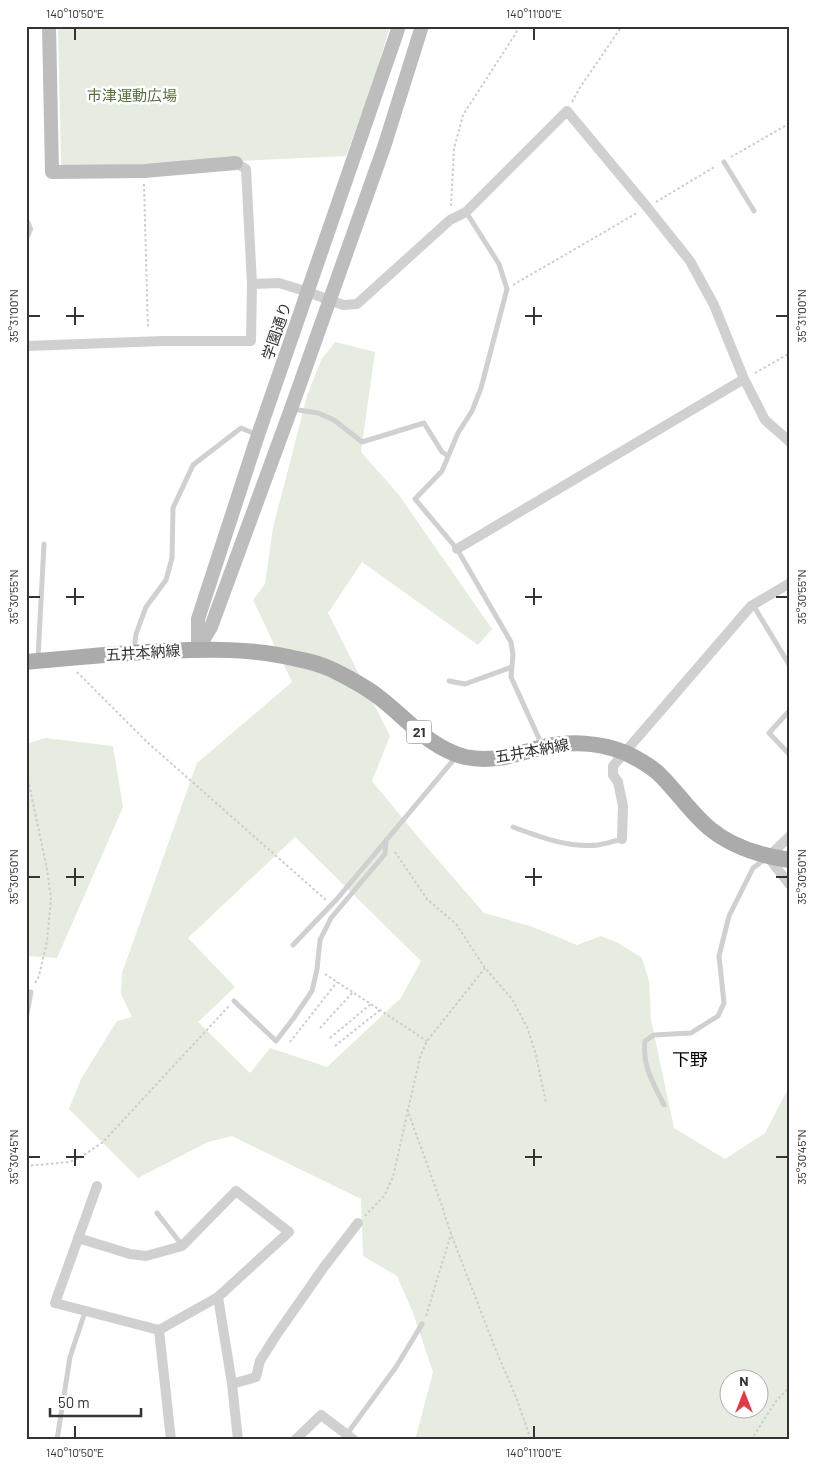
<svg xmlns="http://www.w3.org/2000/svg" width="816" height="1466" font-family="Barlow,'Noto Sans JP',sans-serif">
	<rect width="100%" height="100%" fill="#fff"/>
	<path fill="#e6ecdf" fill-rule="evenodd" d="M58,26H390L373,83L346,156L68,169L61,164Z
		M335,342L375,352L361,452L399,495L492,629L478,645L362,562L328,613L390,736L372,781L424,844L484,913L530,926L577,945L601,936L618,943L642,958L649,981L651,1020L674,1128L725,1159L765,1133L790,1085V1440H415L433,1372L413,1313L397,1276L363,1256L361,1199L232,1136L208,1142L138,1178L69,1109L81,1079L117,1021L132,1017L121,994L122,973L197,763L292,682L253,600L265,584L273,528L307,396L321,360ZM295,837L421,961L401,998L327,1067L270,1048L250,1073L198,1022L235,987L188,938ZM728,1378H758V1408H728Z
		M45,738L113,746L123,807L57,958L26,956V744Z"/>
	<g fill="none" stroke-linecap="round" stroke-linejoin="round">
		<path stroke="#cdcdcd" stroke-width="2" stroke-dasharray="2.5 2.5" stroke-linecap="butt" d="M572,102L579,89L622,26
			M731,157L790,123
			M144,184L148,329
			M656,202L716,166
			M451,206L454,149L463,115L516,33L519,26
			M513,285L637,213
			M755,373L790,353
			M77,672L147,742L326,900
			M26,770L47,869L51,898L47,941L39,976L34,985
			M395,852L427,899L456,924L485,968L512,999L527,1027L536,1055L546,1103
			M325,974L427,1041
			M320,1028L353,992
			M330,1038L371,1004
			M290,1042L337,982
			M335,1046L380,1010
			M407,1109L440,1200L451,1234L495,1348L516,1397L531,1440
			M26,1166L70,1162L84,1155L103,1142L229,1006
			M365,1216L384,1196L393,1177L420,1057L427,1041L485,968
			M426,1316L451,1234
			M751,1440L776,1401L790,1387"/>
		<path stroke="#d0d0d0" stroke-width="5" d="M724,162L754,211
			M466,212L499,264L507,289L481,388L472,411L458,433L442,471L415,499L457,549L511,642L513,655L511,677L542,745
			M292,409L318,413L334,420L362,442L424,423L442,452L448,456
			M753,605L790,666
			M134,649L136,634L146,607L166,580L172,558L173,508L193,465L241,428L258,435
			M38,658L44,544
			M449,681L465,684L512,667
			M790,710L769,733L790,755
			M513,827C540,837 568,848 598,845C606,844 614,841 622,839
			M293,945L337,899L456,757
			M26,992H31L26,1019
			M234,1001L276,1041L293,1019L312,991L317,969L320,940L331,918L385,854L386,840
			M664,1105C653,1082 642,1067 645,1041L654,1035L691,1033L718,1016L724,1003L719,956L729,916L753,868L765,859
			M157,1213L182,1245
			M347,1434L396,1367L422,1324
			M57,1440L70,1357L85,1312"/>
		<path stroke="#d0d0d0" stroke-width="10" d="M26,224L28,229L26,234
			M252,284L279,283L308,292L343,305L357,304L450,220L466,212L567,111L647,207L690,261L714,305L744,379L765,420L790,442
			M26,346L163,341H251L252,284L246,169L236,163
			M457,549L744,379
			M790,836L768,857L790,885
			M622,839L623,806L618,782L613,775V766L751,606L790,583
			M78,1238L130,1254L146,1256L182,1246L236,1191L289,1232L218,1297L159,1330L55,1303L97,1186
			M218,1297L232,1384L238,1440
			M159,1330L171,1440
			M232,1384L256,1377L260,1361L275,1337L324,1267L358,1223
			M295,1440L321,1415L354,1440"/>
		<path stroke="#bdbdbd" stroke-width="14" d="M49,26L52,172L144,171L236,163
			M198,648V619L258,435L394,41L399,26
			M198,649L211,627L291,409L384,147L422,26"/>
		<path stroke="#ababab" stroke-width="16" d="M26,662C72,658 118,653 164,651C209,649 254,648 297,659C309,661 322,665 333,670C349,678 366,687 380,698C407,719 430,748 465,757C494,763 516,754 543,747C570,741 600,742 626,753C636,758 649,765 658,773C676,790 690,812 709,828C732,847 761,856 790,860"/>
	</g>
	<path fill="none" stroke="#333" stroke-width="2" d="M75,28V40M534,28V40M75,307V325M534,307V325M28,316H40M66,316H84M525,316H542M776,316H788M75,588V605M534,588V605M28,597H40M66,597H84M525,597H542M776,597H788M75,868V886M534,868V886M28,877H40M66,877H84M525,877H542M776,877H788M75,1149V1166M534,1149V1166M28,1157H40M66,1157H84M525,1157H542M776,1157H788M75,1426V1438M534,1426V1438"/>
	<g text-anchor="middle" stroke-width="5" stroke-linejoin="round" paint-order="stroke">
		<rect fill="#fff" stroke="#707070" stroke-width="1" x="406.5" y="720.5" width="25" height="23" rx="4"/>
		<g font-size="14" font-weight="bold" fill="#333">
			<text x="419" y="737">21</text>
		</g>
		<g font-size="15" fill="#56703f" stroke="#fff">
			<text x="132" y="101">市津運動広場</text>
		</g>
		<g font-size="15" fill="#333" stroke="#fff">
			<text transform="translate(277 331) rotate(-71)" y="5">学園通り</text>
			<text transform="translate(143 653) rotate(-4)" y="5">五井本納線</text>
			<text transform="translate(532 751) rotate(-10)" y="5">五井本納線</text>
		</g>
		<g font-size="18" fill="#000" stroke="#fff">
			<text x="690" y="1066">下野</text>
		</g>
	</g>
	<rect width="816" height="1466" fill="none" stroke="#ffffff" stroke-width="55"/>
	<g transform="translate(744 1394)"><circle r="24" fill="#ffffff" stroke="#adadad"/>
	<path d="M0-4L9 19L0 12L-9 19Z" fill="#e63946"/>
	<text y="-8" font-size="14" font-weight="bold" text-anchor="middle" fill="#333333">N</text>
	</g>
	<path d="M50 1408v8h91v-8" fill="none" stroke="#333333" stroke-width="2.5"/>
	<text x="58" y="1408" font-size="15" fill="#333333" stroke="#ffffff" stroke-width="4" paint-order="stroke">50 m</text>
	<rect x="28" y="28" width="760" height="1410" fill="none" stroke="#333" stroke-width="2"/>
	<g font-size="12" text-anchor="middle" fill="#333">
		<text x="75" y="18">140°10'50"E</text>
		<text x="534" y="18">140°11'00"E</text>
		<text transform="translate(14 316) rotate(-90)" y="4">35°31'00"N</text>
		<text transform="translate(802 316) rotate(-90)" y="4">35°31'00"N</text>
		<text transform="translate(14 597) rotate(-90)" y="4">35°30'55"N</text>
		<text transform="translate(802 597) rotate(-90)" y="4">35°30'55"N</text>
		<text transform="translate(14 877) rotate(-90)" y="4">35°30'50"N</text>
		<text transform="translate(802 877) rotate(-90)" y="4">35°30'50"N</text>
		<text transform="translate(14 1157) rotate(-90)" y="4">35°30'45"N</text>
		<text transform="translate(802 1157) rotate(-90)" y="4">35°30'45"N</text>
		<text x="75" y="1457">140°10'50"E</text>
		<text x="534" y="1457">140°11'00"E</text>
	</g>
</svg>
